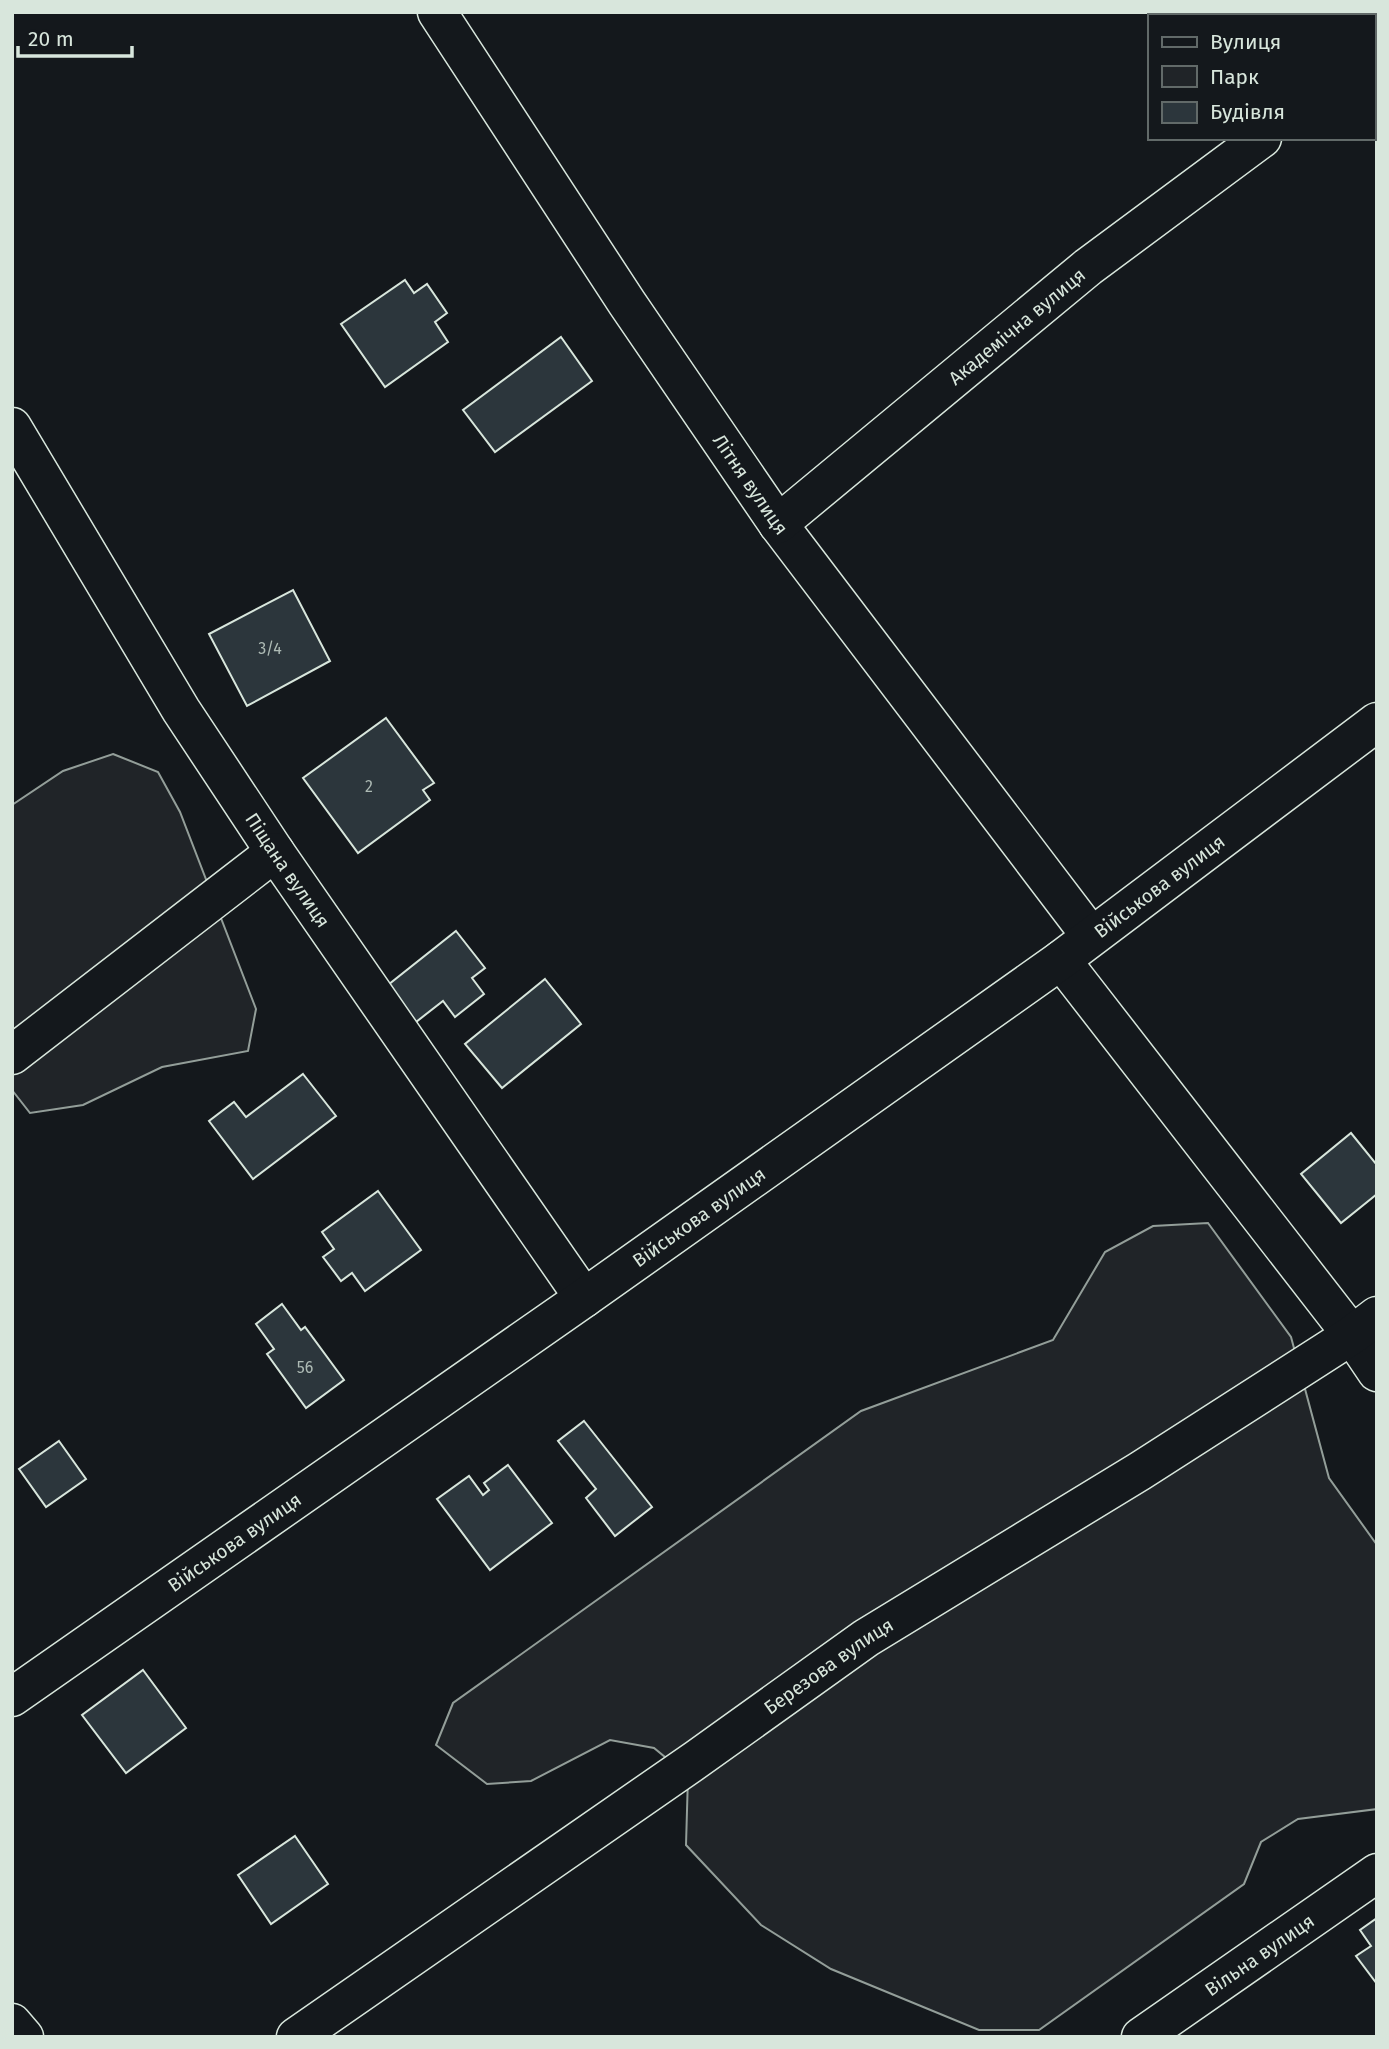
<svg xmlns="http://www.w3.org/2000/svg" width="1389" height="2049" font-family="'Fira Sans',sans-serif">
	<rect width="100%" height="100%" fill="#14181c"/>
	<path fill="#202428" stroke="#939e99" stroke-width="2" d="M113,754L158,772L180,812L256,1009L248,1051L162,1067L83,1105L30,1113L12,1090V805L63,771Z
		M1208,1223L1291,1337L1329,1478L1377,1545V1809L1298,1819L1261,1842L1244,1884L1039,2030H979L831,1969L761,1925L686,1845L688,1776L654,1748L610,1740L531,1781L487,1784L436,1745L453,1703L861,1411L1053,1340L1105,1252L1153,1226Z"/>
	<path fill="#2c363c" stroke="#d8e6dc" stroke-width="2" d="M405,280L414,293L427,284L447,313L435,322L448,342L385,387L341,324Z
		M561,337L592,381L495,452L463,410Z
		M293,590L330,661L247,706L209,634Z
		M386,718L434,783L423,790L430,800L358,853L303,778Z
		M456,931L485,968L472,978L484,994L455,1017L443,1001L416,1022L388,985Z
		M545,979L581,1024L502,1088L465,1044Z
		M303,1074L336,1116L253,1179L209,1121L234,1102L246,1117Z
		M1351,1133L1377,1165V1194L1341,1223L1301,1174Z
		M378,1191L421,1250L365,1291L352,1273L341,1281L323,1257L334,1249L322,1232Z
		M282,1304L301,1330L305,1327L344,1380L306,1408L267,1354L274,1349L256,1324Z
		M584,1421L652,1507L615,1536L586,1498L596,1489L558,1441Z
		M59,1441L86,1479L46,1507L19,1469Z
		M508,1465L552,1523L490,1570L437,1499L469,1476L483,1495L489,1490L484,1483Z
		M143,1670L186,1728L126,1773L82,1715Z
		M295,1836L328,1884L271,1924L238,1875Z
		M1377,1918V1984L1356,1956L1371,1946L1360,1930Z"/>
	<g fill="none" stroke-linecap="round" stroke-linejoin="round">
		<g stroke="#d8e6dc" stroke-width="41">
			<g id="minor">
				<path id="s1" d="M437,12L627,303L778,524L1091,936"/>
				<path d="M1373,55L1377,53"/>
				<path id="s2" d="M12,427L181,710L275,852L584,1298"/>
				<path id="s3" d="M778,524L1088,267L1262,138"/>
				<path d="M1061,960L1352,1335L1377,1372"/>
				<path d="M12,1055L275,852"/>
				<path id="s4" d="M12,1697L584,1298L1061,960L1377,722"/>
				<path d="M12,2023L24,2037"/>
				<path id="s5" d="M296,2037L697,1759L866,1638L1140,1471L1352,1335L1377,1316"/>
				<path id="s6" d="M1141,2037L1377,1873"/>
			</g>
		</g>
		<use href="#minor" stroke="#14181c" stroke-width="38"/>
	</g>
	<g text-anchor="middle" stroke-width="5" stroke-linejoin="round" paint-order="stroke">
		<g font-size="16" fill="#adbab4">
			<text x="270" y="654">3/4</text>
			<text x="369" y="792">2</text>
			<text x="305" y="1373">56</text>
		</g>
		<g font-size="19" fill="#d8e6dc" stroke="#14181c">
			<text dy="7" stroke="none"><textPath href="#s3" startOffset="310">Академічна вулиця</textPath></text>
			<text dy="7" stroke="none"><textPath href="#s1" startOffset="567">Літня вулиця</textPath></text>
			<text dy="7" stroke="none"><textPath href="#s2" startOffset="522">Піщана вулиця</textPath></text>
			<text dy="7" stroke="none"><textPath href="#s4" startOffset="1405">Військова вулиця</textPath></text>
			<text dy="7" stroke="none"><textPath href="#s4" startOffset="838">Військова вулиця</textPath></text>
			<text dy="7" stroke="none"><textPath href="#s4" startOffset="271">Військова вулиця</textPath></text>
			<text dy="7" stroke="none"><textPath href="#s5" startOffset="649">Березова вулиця</textPath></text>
			<text dy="7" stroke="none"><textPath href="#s6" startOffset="144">Вільна вулиця</textPath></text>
		</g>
	</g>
	<rect width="1389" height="2049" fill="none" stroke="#d8e6dc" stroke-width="28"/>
	<rect x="1148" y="14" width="228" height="126" fill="#14181c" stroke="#626a69" stroke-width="2"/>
	<rect x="1162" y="37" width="35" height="10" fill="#14181c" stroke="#626a69" stroke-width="2"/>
	<text x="1210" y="49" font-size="21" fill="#d8e6dc">Вулиця</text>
	<rect x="1162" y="66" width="35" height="21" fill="#202428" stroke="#626a69" stroke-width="2"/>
	<text x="1210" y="84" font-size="21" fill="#d8e6dc">Парк</text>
	<rect x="1162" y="102" width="35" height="21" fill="#2c363c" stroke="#626a69" stroke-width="2"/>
	<text x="1210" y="119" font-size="21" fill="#d8e6dc">Будівля</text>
	<path d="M18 46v10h114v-10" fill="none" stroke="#d8e6dc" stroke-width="3.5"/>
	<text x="28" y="46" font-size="21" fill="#d8e6dc" stroke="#14181c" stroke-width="5" paint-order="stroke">20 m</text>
</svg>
